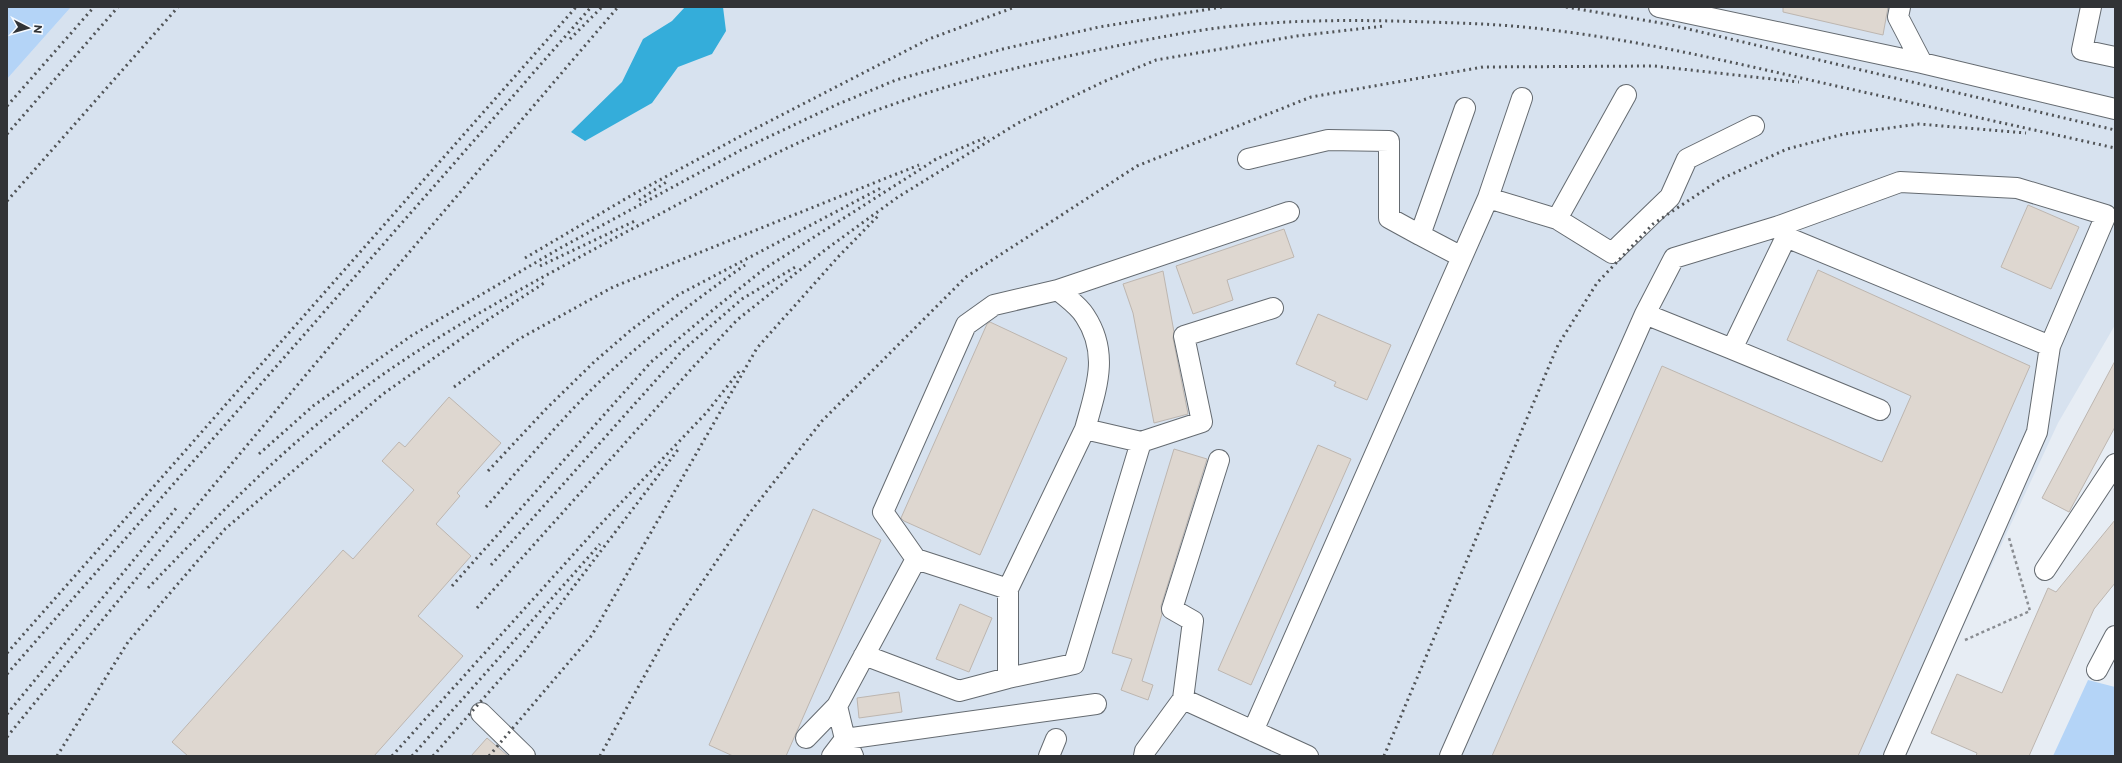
<svg xmlns="http://www.w3.org/2000/svg" width="2122" height="763" font-family="Montserrat,sans-serif">
	<rect width="100%" height="100%" fill="#e7edf4"/>
	<path fill="#d7e2ef" d="M71,7H2115V325L2058,423L1903,756H7V79Z"/>
	<path fill="#b4d4f7" d="M7,7H71L7,79Z
		M2088,680L2115,687V756H2053Z"/>
	<path fill="#34adda" d="M685,7H723L726,31L712,54L678,67L652,103L585,141L571,132L622,82L643,39L672,21Z"/>
	<path fill="#ded7d0" stroke="#bdb6b0" d="M1783,7H1888L1883,35L1783,12Z
		M2028,205L2079,227L2051,289L2001,267Z
		M1284,229L1294,257L1227,280L1233,300L1193,314L1176,266Z
		M1818,270L2030,366L1858,756H1492L1662,366L1882,462L1911,396L1787,340Z
		M1163,271L1174,332L1173,338L1188,414L1154,423L1133,313L1123,284Z
		M1318,314L1391,345L1367,400L1334,386L1336,382L1296,364Z
		M990,322L1067,358L980,555L904,521L901,518L987,324Z
		M2115,361V427L2069,512L2042,498Z
		M449,397L501,443L457,493L460,496L436,524L471,556L418,616L463,656L374,756H188L172,742L343,550L353,559L414,490L382,461L399,442L405,447Z
		M1318,445L1351,459L1251,685L1218,670Z
		M1174,449L1207,459L1161,606L1162,614L1142,681L1153,685L1148,700L1121,690L1132,659L1112,653Z
		M813,509L881,540L786,756H733L709,745Z
		M2115,520V583L2094,609L2029,756H1976L1977,753L1931,733L1957,674L2002,693L2048,588L2056,592Z
		M960,604L992,618L969,672L936,659Z
		M899,692L902,712L859,718L857,698Z
		M487,738L508,756H471Z"/>
	<g fill="none" stroke-linecap="round" stroke-linejoin="round">
		<g stroke="#656b71" stroke-width="22">
			<path id="minor" d="M1659,7L1922,63L2115,109
				M1900,7L1898,17L1922,63
				M2091,7L2082,50L2115,57
				M1248,159L1328,140L1389,141V218L1420,235L1465,108
				M1488,198L1557,219L1612,253L1670,197L1687,159L1754,126
				M1557,219L1626,95
				M1420,235L1462,257
				M1786,237L2050,346
				M1645,314L1674,258L1779,226
				M1732,349L1880,410
				M1085,429C1096,389 1110,354 1085,316C1079,306 1067,298 1058,290L1289,212
				M1219,460L1172,609L1193,621L1183,699L1308,756
				M916,559L883,512L966,325L994,305L1058,290
				M2045,570L2115,464
				M864,655L959,691L1008,678V589
				M2097,670L2115,636
				M1008,678L1074,664L1141,442
				M481,713L525,756
				M1253,731L1488,198L1522,98
				M806,738L837,706
				M832,756L845,739L1096,704
				M853,756L845,739L837,706L916,559L1008,589L1085,429L1141,442L1202,422L1184,336L1273,308
				M1049,756L1056,739
				M1144,756L1145,751L1183,699
				M1450,756L1645,314L1732,349L1786,237L1779,226L1900,182L2017,188L2106,215L2050,346L2037,432L1894,756"/>
		</g>
		<path stroke="#8a8d92" stroke-width="2.5" stroke-dasharray="3 3" stroke-linecap="butt" d="M1965,640L2030,611L2009,538"/>
		<use href="#minor" stroke="#fff" stroke-width="20"/>
		<path stroke="#515457" stroke-width="3" stroke-dasharray="2 4" stroke-linecap="butt" d="M1566,7L1667,24L2115,130
			M570,39L602,7
			M7,106L94,7
			M7,134L118,7
			M934,160L989,136
			M639,200L668,181
			M7,201L178,7
			M525,258L632,195L739,137L929,39L1015,7
			M540,266L637,220
			M454,387L519,339L613,287L919,165
			M259,454L313,406L411,336L562,247L743,149L836,105L896,80L1003,49L1099,27L1222,7
			M488,471L546,409L594,362L631,330L678,295L881,188
			M486,507C522,466 557,424 596,385C642,341 692,302 745,265
			M491,565L682,351L742,299L797,266
			M452,586L651,362L714,309L764,269L938,158
			M148,588C205,529 262,469 326,417C419,342 524,287 628,231C698,194 766,155 839,125C923,90 1009,68 1097,50C1150,39 1202,28 1256,24C1331,18 1407,21 1482,24C1600,30 1717,59 1832,85C1926,106 2021,127 2115,148
			M477,608L695,365L737,320L825,250L898,197L1018,123L1103,82L1156,60L1297,36L1384,26
			M7,653L576,7
			M7,674L591,7
			M7,714L178,506
			M7,737C207,490 412,248 618,7
			M57,756L128,642L225,529L383,394L489,319L544,283
			M392,756L598,527L707,412L741,369
			M412,756L600,544
			M433,756L524,652L680,447
			M489,756L592,635L757,348L839,256L878,216
			M600,756L671,628L748,515L822,421L966,277L1137,166L1311,97L1483,67L1654,66L1799,82
			M1384,756L1558,345L1597,283L1653,224L1721,179L1787,149L1844,134L1919,124L2026,133"/>
	</g>
	<rect width="2122" height="763" fill="none" stroke="#313336" stroke-width="16"/>
	<g transform="translate(28 28) rotate(96)" stroke="#f6faff" stroke-width="3" paint-order="stroke">
	<path d="M0-3L7 15L0 10L-7 15Z" fill="#313336"/>
	<text y="-6" font-size="11" font-weight="bold" text-anchor="middle" fill="#313336">N</text>
	</g>
</svg>
